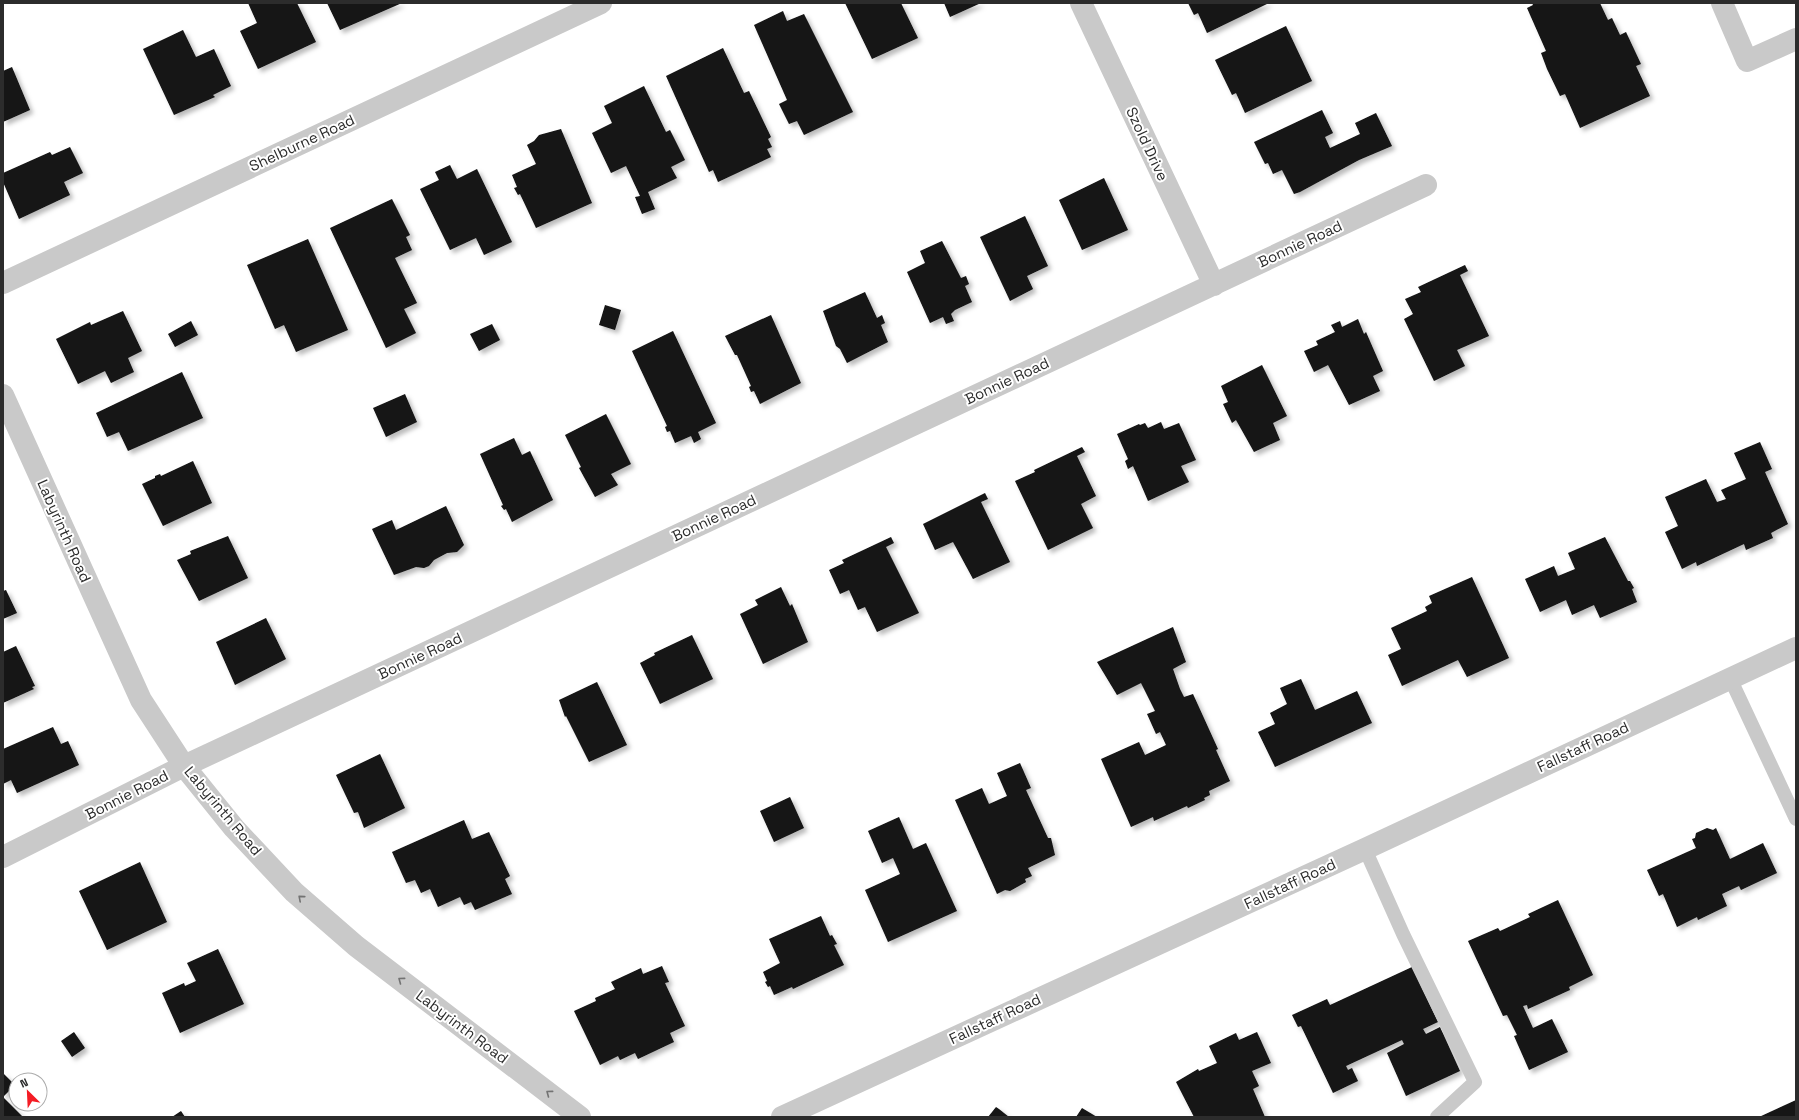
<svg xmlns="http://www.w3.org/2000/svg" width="1799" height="1120" font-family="'Space Grotesk',sans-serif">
	<defs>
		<filter id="shadow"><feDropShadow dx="3.5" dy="3.5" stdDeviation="2" flood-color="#0004"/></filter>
	</defs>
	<rect width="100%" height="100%" fill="#fff"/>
	<path fill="#131313" filter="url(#shadow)" d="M248,3H297L316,42L258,69L240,31L257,23Z
		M327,3H402L340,30Z
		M845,3H901L918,38L872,59Z
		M944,3H981L950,17Z
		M1188,3H1269L1207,33L1198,13L1194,15Z
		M1532,3H1600L1608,20L1612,18L1620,35L1626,32L1641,64L1636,66L1650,96L1580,128L1565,94L1560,96L1547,69L1541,53L1546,51L1527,8L1533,5Z
		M783,11L787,21L804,14L853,112L804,135L797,121L789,124L779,104L787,100L754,25Z
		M1286,26L1312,81L1245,113L1236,93L1232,95L1215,60Z
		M183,30L196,57L214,49L231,86L213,95L215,97L174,115L143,49Z
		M723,48L744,93L749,91L771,137L768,139L772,147L767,149L771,157L718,182L713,170L709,172L666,76Z
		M12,67L30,110L3,122V71Z
		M644,86L666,132L670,130L685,160L671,167L677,178L648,192L655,209L642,214L635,197L640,196L626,166L611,173L592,133L612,123L604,106Z
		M1322,110L1333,133L1325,137L1330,148L1360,134L1355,123L1376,113L1392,146L1359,160L1300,192L1294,194L1282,170L1273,174L1268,163L1265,164L1254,142Z
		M561,129L592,203L536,228L520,194L518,195L514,188L517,187L512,175L536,164L527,145L534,141L539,135Z
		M70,147L83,173L64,182L70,195L19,219L3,182V173L50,152L52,155Z
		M450,165L457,179L477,169L512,242L484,255L476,238L450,250L420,189L439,180L435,172Z
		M1104,178L1128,230L1082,250L1059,200Z
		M392,199L410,235L406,237L412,250L395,258L417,303L404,309L416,333L386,348L330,228Z
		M1025,216L1048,266L1027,276L1033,289L1010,301L980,237Z
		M308,239L348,330L296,352L284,325L275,329L247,265Z
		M942,241L961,278L966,276L969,284L965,286L972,302L955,310L951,314L954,321L946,324L943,317L930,323L907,272L925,263L920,251Z
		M1465,265L1468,271L1460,275L1489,336L1457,350L1465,366L1434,381L1404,319L1413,314L1405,299L1421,292L1418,287Z
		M865,292L877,318L882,315L885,323L881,325L888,342L847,363L840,349L836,346L823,311Z
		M605,305L621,310L615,330L599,325Z
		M123,311L142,351L128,358L134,372L111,383L105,371L78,384L56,339L90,322L91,325Z
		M771,315L801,383L760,404L754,391L751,392L749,387L751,386L737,355H735L725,336Z
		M1358,319L1364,334L1366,332L1383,371L1373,376L1380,391L1349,405L1328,365L1314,372L1304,351L1318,345L1316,341L1335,332L1331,325L1340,321L1342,327Z
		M191,321L198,335L175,347L168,334Z
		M492,324L500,340L479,351L470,334Z
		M673,331L716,423L698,432L701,439L694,443L691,436L675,443L670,431L667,432L665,427L667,426L632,351Z
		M1262,365L1287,416L1273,423L1280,440L1254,452L1236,420L1232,423L1223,404L1228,402L1221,386Z
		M182,372L203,418L128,451L119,432L107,437L96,413Z
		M405,394L417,422L386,437L373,408Z
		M606,414L631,464L611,474L618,485L595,497L579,468L581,467L565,435Z
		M1161,422L1164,429L1179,423L1196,460L1181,466L1189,482L1148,501L1133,466L1128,469L1125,461L1128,459L1117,434L1139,424L1140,425L1145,423L1148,428Z
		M514,438L522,455L530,451L553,500L512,522L506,509L504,510L501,506L503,505L480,454Z
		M1760,442L1772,469L1765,472L1788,524L1771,533L1773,538L1746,550L1744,544L1697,566L1696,562L1682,569L1665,532L1678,526L1665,497L1706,479L1717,502L1726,499L1721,490L1746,479L1734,453Z
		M1082,447L1085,452L1077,456L1096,496L1081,504L1093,528L1048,550L1015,481L1035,472L1034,470Z
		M193,461L212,503L163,526L142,484L155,478V476L160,474L161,476Z
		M985,493L988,499L981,502L1010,562L973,579L953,542L935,550L923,524Z
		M446,506L464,545L457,552L447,553L434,560L429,566L424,568L416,567L394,575L372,529L392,520L396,530Z
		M228,536L248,578L199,601L177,560L191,554L190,551Z
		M891,537L894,543L886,547L919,613L877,632L865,607L858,610L849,590L840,594L829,570L844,563L842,560Z
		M1605,537L1628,581H1630L1634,588L1632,589L1637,602L1600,618L1594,605L1572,615L1566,600L1540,612L1525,579L1554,566L1558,576L1575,569L1568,553Z
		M1472,577L1509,658L1467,677L1458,660L1402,686L1388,655L1401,649L1391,628L1427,611L1425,607L1432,603L1429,596Z
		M781,587L790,606L792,604L808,642L763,664L740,614L758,605L755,600Z
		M6,590L17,613L3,619V591Z
		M266,618L286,659L235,685L216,642Z
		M1173,627L1186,662L1173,669L1180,689L1184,697L1193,694L1218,749L1216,750L1230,781L1209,791L1210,795L1204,798L1205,800L1188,808L1187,806L1154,821L1153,817L1131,827L1101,759L1139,742L1145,755L1166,745L1160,732L1156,734L1147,714L1155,711L1141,683L1117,695L1097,662Z
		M692,635L713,679L660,704L640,663L655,655L654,653Z
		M16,646L35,686L32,687L34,689L3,703V652Z
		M1301,679L1315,710L1357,691L1372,723L1275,767L1258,732L1275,724L1270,713L1287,704L1280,688Z
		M597,682L627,745L589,762L566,716L565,717L559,700Z
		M53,727L61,744L68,741L79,765L17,793L11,780L3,784V749Z
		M380,754L405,808L364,828L358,812L354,813L336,775Z
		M1020,763L1031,788L1026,790L1048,838H1051L1055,855L1028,868L1032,876L1025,879L1026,882L1010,891L1005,890L997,894L955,800L982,788L989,804L1007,796L997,773Z
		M790,797L804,828L774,842L760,811Z
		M899,817L913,849L926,843L957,911L888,942L865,890L900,874L893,858L882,863L868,831Z
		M464,820L472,839L489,832L510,876L505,879L512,894L475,910L471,902L464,905L460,897L438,907L430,889L421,893L415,880L406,883L392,852Z
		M1707,828L1713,830L1716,828L1730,859L1763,843L1777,873L1741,890L1739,886L1722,894L1727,906L1698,920L1697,917L1677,927L1663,894L1659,896L1647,870L1696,848L1692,839L1695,838L1696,833Z
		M140,862L167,922L107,950L79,891Z
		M1558,900L1593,975L1569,987L1570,990L1528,1009L1527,1005L1523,1006L1533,1028L1552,1019L1568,1052L1529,1070L1514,1036L1517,1035L1507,1015L1503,1016L1468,941L1498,928L1500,931L1530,917L1528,914Z
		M821,916L830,936L832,935L837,944L834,945L844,965L793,989L792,987L774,995L770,986L768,987L765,982L767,981L763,972L780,963L769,939Z
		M218,949L244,1004L180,1033L162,993L184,983L185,986L196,981L187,963Z
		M662,966L669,982L665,983L685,1026L670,1033L674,1042L638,1059L635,1053L620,1060L618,1056L600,1065L574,1011L596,1001L595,998L615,989L611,982L641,968L643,974Z
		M1412,967L1438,1022L1423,1029L1426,1034L1440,1027L1460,1071L1406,1096L1387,1053L1404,1044L1402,1040L1346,1066L1348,1070L1352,1068L1358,1081L1333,1093L1301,1026L1298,1027L1292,1015L1327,999L1330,1005Z
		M74,1032L85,1048L72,1057L61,1041Z
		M1257,1032L1271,1063L1252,1071L1259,1086L1253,1089L1265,1117H1194L1176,1082L1198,1069L1199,1071L1217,1063L1209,1046L1236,1033L1239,1040Z
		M3,1073L15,1085L3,1097L23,1117H3Z
		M1796,1100V1117H1759Z
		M996,1107L999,1109L1009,1117H988Z
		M1082,1108L1097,1117H1076Z
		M181,1111L185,1117H172Z"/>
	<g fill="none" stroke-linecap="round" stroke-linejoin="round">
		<path stroke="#c9c9c9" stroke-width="14" d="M1730,678L1796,819
			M1365,849L1403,934L1475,1082L1437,1117"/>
		<path stroke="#c9c9c9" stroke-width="22" d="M1081,3L1214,285
			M1722,3L1747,61L1796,39
			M3,283L601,3
			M3,395L141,700L184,766L234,828L294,892L356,946L580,1117
			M3,857L184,766L1426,185
			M782,1117L1365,849L1796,648"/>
	</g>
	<defs><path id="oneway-chevron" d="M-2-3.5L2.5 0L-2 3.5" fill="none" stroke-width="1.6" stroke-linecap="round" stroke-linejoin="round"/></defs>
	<g stroke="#737373">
		<use href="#oneway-chevron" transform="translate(301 898) rotate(-139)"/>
		<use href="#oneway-chevron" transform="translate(401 980) rotate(-143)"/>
		<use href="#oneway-chevron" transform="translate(549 1093) rotate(-143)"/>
	</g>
	<g text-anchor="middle" stroke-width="4" stroke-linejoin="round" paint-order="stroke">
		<g font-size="15" fill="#2c2c2c" stroke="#fff">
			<text transform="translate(302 143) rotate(-25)" y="5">Shelburne Road</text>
			<text transform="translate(1147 144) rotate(65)" y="5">Szold Drive</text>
			<text transform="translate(1300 244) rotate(-25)" y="5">Bonnie Road</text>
			<text transform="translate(1007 381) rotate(-25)" y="5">Bonnie Road</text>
			<text transform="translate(714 518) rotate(-25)" y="5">Bonnie Road</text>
			<text transform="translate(64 531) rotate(66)" y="5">Labyrinth Road</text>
			<text transform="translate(420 656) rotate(-25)" y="5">Bonnie Road</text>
			<text transform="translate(1583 747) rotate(-25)" y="5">Fallstaff Road</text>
			<text transform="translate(127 795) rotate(-27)" y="5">Bonnie Road</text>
			<text transform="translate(223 811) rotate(50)" y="5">Labyrinth Road</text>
			<text transform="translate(1290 884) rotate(-25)" y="5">Fallstaff Road</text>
			<text transform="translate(995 1019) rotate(-25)" y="5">Fallstaff Road</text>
			<text transform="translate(462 1027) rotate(37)" y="5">Labyrinth Road</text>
		</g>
	</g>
	<rect width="1799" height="1120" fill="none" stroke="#2c2c2c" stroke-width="8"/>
	<g transform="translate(28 1092) rotate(336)"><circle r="19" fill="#ffffff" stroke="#ababab"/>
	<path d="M0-3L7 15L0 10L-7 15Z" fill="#f41c24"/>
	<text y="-6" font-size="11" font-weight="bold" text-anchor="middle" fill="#2c2c2c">N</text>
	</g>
</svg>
